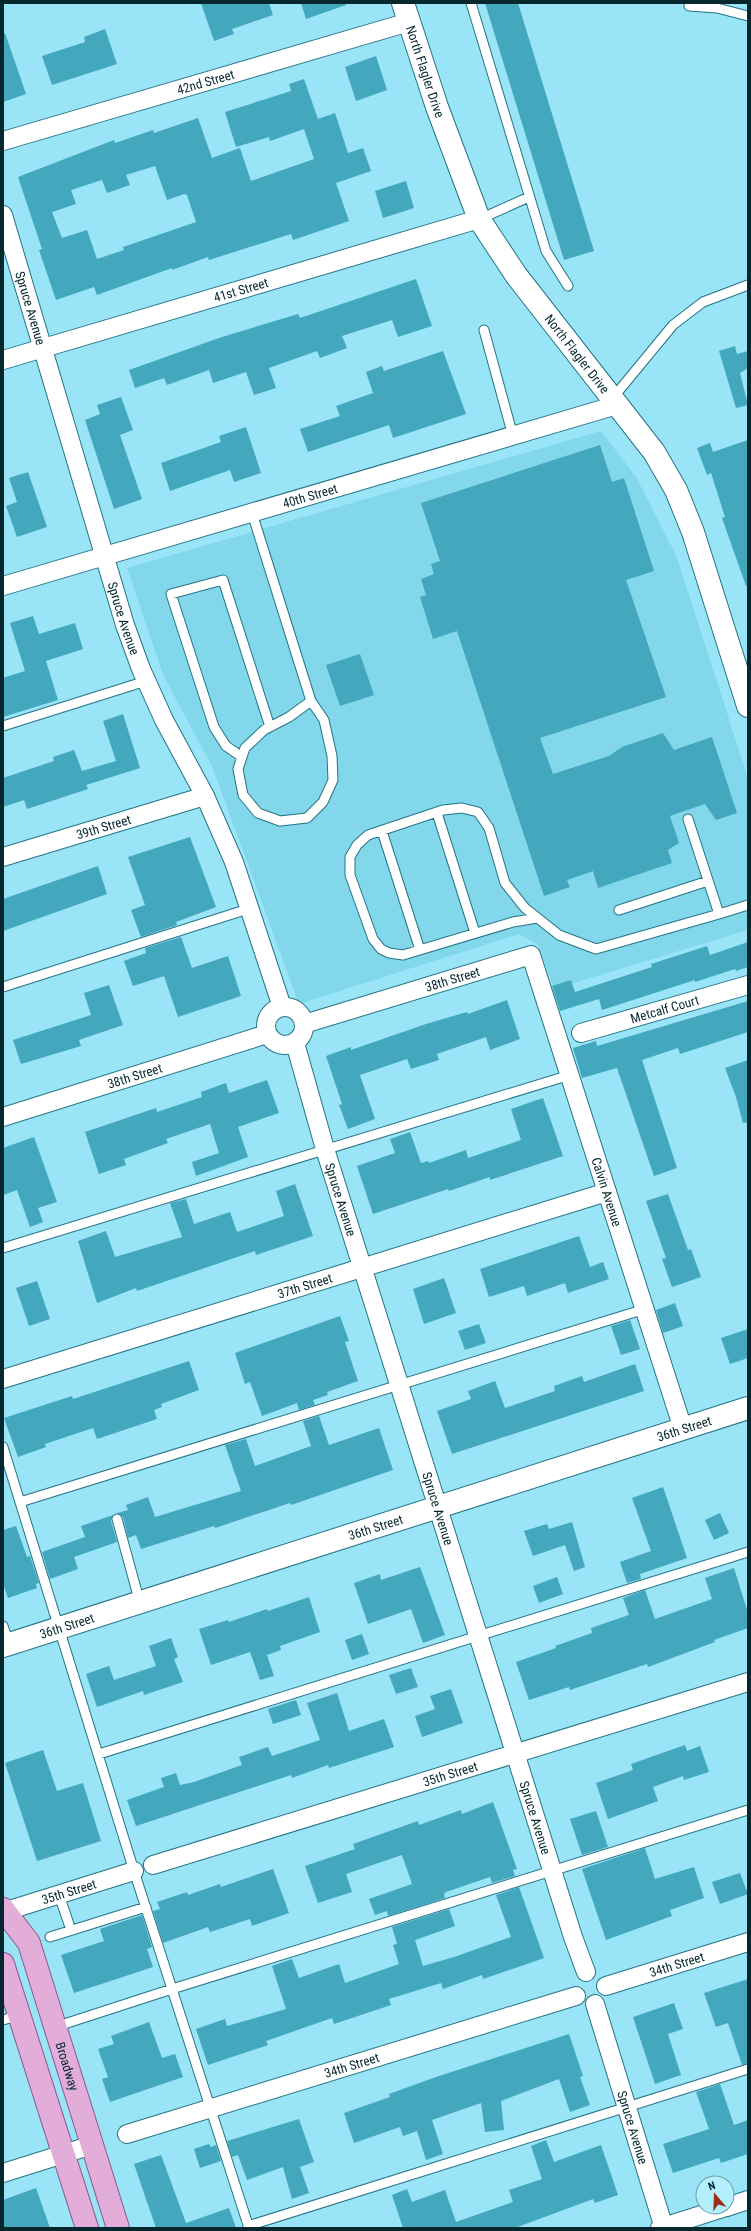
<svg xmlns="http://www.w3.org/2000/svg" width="751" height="2231" font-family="'Roboto Condensed',sans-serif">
	<rect width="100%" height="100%" fill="#99e4f7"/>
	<path fill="#82d7eb" d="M601,431L636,477L676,555L748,778V930L554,989L538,945L519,934L299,1004L212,766L164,677L127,568Z"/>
	<path fill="#43a7bd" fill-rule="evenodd" d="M201,3H269L273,15L232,29L234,34L214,41Z
		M301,3H346V5L306,19Z
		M485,3H518L594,251L564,260Z
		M105,29L117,64L52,85L42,56L85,42L84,37Z
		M5,33L26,94L3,102V34Z
		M376,56L387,90L356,101L345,67Z
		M304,79L318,119L335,113L348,153L363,148L371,171L336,183L349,221L293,240L291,234L209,260L208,257L172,270V268L97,295L94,287L56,300L39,250L42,249L18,177L114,140L115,143L153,130L154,133L198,118L212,158L240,148L251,181L314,159L304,129L270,141L269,137L236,147L225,112L291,91L289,84ZM155,166L167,200L184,194L187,195L196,222L123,247L124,250L97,259L87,230L62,238L52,212L76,204L71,190L102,180L107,193L130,185L126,175Z
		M406,181L414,208L383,218L375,191Z
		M416,279L432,326L398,337L392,320L342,336L347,348L320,358L317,351L269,368L276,388L254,395L246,372L213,383L209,370L167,385L164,378L135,388L129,370L219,338L298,314L300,318Z
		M735,346L737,354L748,351V368L740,373L748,405L736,408L719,351Z
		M443,351L466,414L393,438L389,425L308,452L300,429L340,416L336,406L373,393L366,372L382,366L384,371Z
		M121,397L133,430L120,435L142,499L114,509L85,420L100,414L97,405Z
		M246,427L261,473L234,482L230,470L170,491L161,463L221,442L219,436Z
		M748,440V585L746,586L722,518L725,517L711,473L707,475L697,448L710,443L713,452Z
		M600,445L612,482L624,478L654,571L626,580L666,697L540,738L553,774L609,756L622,747L663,733L674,750L712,737L737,813L716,820L705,804L670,816L679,843L668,850L672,863L598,888L593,871L567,880L570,887L544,896L457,631L433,639L420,597L426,595L421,579L434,574L431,564L440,561L421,503Z
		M28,472L47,527L17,537L6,506L17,502L9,478Z
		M33,616L39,634L75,623L83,649L46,661L58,700L3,717V678L25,671L10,623Z
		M360,654L374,695L340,706L326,665Z
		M123,714L140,768L86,785L88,789L27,809L24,800L3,807V778L54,761L53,757L74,750L82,771L116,761L103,721Z
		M190,837L216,907L176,922L177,925L141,937L131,910L145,905L128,857Z
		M98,866L107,894L3,931V899Z
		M181,937L192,968L228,956L241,996L178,1017L164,976L133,986L124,961L146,953L145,948Z
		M748,942V967L736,971L735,969L695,982V980L602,1010L599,999L560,1011L552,986L571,980L575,992L652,967L651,964L707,946L710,955Z
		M109,985L123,1025L79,1040L81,1046L21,1064L13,1040L91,1015L84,993Z
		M507,1000L520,1039L490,1050L486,1037L437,1054L439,1060L411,1069L407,1059L360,1075L375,1119L348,1129L339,1105L342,1104L326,1056L351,1047V1050L426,1024L467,1012L468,1014Z
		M748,1001V1032L680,1054L678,1048L642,1060L677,1168L654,1176L617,1068L582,1078L573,1048L596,1041L597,1046Z
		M748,1060V1122L743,1123L736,1097L725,1068Z
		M267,1080L279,1113L238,1127L248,1157L196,1176L192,1162L219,1153L210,1124L166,1139L168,1143L124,1159L126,1165L99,1174L85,1132L156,1108L157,1112L202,1097L201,1092L226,1083L229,1093Z
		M543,1098L563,1156L490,1180V1177L449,1191L448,1189L373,1214L357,1166L395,1153L390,1139L410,1132L421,1163L428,1161L429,1163L466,1150L468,1158L521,1140L511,1109Z
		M34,1137L57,1202L38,1208L43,1222L30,1227L17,1190L3,1195V1148Z
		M295,1184L313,1236L256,1255L255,1251L137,1291L136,1288L97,1303L78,1241L106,1231L115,1257L182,1237L170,1203L186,1199L194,1224L230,1212L237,1232L284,1216L276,1191Z
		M668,1194L688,1250L691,1249L701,1277L672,1287L662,1259L666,1258L646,1201Z
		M579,1236L590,1267L603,1262L609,1279L568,1293L565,1283L527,1296L524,1286L489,1297L480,1269Z
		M444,1278L456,1313L424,1324L413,1289Z
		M37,1281L50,1319L29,1326L16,1288Z
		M675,1303L683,1326L663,1333L656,1310Z
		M340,1316L349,1341L345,1342L358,1381L327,1392L328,1395L313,1400L315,1405L299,1410L297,1403L262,1416L250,1382L245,1384L235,1353Z
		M630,1320L640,1349L621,1355L611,1326Z
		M479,1324L486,1343L465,1350L458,1331Z
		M748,1329V1358L730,1364L721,1338Z
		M189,1361L199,1390L161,1404L162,1407L154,1410L157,1419L97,1439L93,1428L45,1444L46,1447L18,1457L4,1418L72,1396L73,1399Z
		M635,1364L644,1391L452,1454L437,1411L471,1399L468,1391L495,1381L505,1408L555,1391L554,1386L582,1376L584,1382Z
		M319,1416L329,1445L379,1428L393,1470L291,1505L290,1503L215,1528L214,1526L141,1549L136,1535L128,1538L123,1517L117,1513L128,1510L126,1505L148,1497L155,1517L241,1491L225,1445L246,1439L255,1466L311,1446L303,1421Z
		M663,1487L687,1558L640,1574L641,1579L627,1583L620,1562L651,1551L632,1498Z
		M720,1513L729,1533L714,1540L705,1520Z
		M113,1515L111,1521L117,1542L74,1557L78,1569L50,1579L42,1552L85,1537L81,1526Z
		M572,1522L585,1567L574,1571L565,1545L533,1556L524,1531L547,1524L549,1529Z
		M16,1526L27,1557L30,1556L39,1583L36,1584L37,1588L8,1598L3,1584V1530Z
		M420,1567L445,1635L423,1643L411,1609L368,1624L354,1583L380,1574L381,1580Z
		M734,1568L748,1613V1628L714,1640L715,1642L648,1667L647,1664L570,1690L569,1687L529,1700L516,1662L556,1648L555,1646L592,1633L591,1628L629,1615L623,1598L631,1595L645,1590L655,1619L712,1599L705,1578Z
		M557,1577L563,1594L539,1603L533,1586Z
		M309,1597L320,1632L280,1646L281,1650L267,1655L274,1676L260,1680L250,1652L211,1665L199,1629L228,1620L229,1622L267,1609L268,1611Z
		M362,1634L369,1654L352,1660L345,1640Z
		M171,1638L178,1657L174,1659L183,1682L144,1695L143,1691L97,1707L86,1674L109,1666L114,1680L156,1666L149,1646Z
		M411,1668L418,1687L396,1694L389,1675Z
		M451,1689L463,1723L422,1737L415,1716L435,1709L430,1696Z
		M337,1693L349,1731L384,1719L394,1747L329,1768L328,1765L292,1778L291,1775L136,1826L127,1800L164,1787L161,1778L176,1773L180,1785L194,1782L242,1765L239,1757L268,1747L272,1756L320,1740L307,1703Z
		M296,1700L301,1715L273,1724L268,1709Z
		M685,1745L687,1751L700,1746L709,1772L684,1780L683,1776L653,1787L658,1801L608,1819L596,1783L633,1770L631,1764Z
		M43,1750L57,1791L83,1783L101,1841L37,1861L5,1763Z
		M493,1802L517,1869L513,1870L515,1876L492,1883L490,1877L446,1892L444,1894L445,1898L388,1916L387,1911L375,1915L369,1899L412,1884L402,1855L346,1874L352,1892L318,1903L305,1866L355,1849L353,1844L418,1821L419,1825L461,1810L462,1814Z
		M596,1811L608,1847L582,1855L570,1819Z
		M645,1848L655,1879L694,1867L704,1898L670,1910L672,1916L606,1940L582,1869Z
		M273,1869L289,1913L252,1926L250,1919L210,1932L208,1927L163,1943L153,1911L160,1909L157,1902L187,1892L188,1895L220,1884L221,1887Z
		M740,1873L748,1894L720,1904L712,1882Z
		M519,1887L544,1958L483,1979L482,1975L443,1989L441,1983L389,1999L391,2005L334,2024L332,2018L266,2041L268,2045L208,2065L196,2029L225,2019L227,2026L286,2009L272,1966L292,1959L299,1978L339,1964L345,1983L399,1964L393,1945L397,1944L392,1927L449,1909L455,1926L415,1940L423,1966L454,1957L511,1937L496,1895Z
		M142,1915L152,1947L147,1949L153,1967L74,1993L61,1955L104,1941L100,1929Z
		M748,1979V2063L742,2065L728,2023L716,2027L704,1993Z
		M674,2003L683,2029L668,2034L681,2075L655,2084L633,2017Z
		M149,2022L162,2058L175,2054L183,2077L110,2102L102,2079L108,2077L98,2049L114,2044L111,2036Z
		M569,2034L583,2076L580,2077L590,2105L570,2112L559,2079L501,2101L504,2130L485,2132L481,2103L432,2120L443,2154L426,2160L417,2131L403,2136L400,2127L354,2143L344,2113L390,2097L389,2094L436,2077Z
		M720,2084L734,2125L748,2120V2154L721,2163L719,2158L673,2173L663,2144L709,2129L696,2092Z
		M299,2119L314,2162L300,2167L309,2193L292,2199L283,2167L247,2180L238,2155L232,2157L227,2141Z
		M546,2140L554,2162L601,2145L618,2195L595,2203L593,2199L515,2228H403L392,2195L407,2189L412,2202L445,2190L456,2222L513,2202L509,2190L542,2179L531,2146Z
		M209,2144L211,2147L216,2145L221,2161L200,2168L194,2149Z
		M161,2155L186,2223L229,2208L236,2228H156L134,2164Z
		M36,2188L50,2228H3V2200Z"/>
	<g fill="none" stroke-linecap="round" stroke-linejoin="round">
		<g stroke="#257485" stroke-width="11">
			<path id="service" d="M471,3L546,251L568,286
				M689,6L717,8L748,16
				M480,219L529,197
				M484,330L513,436
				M612,399L673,325L703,302L748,285
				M252,513L311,701L324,720L332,756L333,780L323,802L307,818L280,821L258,813L243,795L238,769L245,748L264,730L289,717L311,701
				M3,726L146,681
				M242,757L226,746L214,727L171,594L223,580L270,727
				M437,813L475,933
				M688,819L719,914L748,905
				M382,831L420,950
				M619,910L708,881
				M537,918L513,922L403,955L389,953L381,949L373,939L350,875V857L357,845L368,835L443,810L462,808L478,812L489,828L505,883L525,908L559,935L596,949L719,914
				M3,987L248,909
				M3,1248L570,1075
				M3,1447L134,1871L249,2228
				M20,1502L645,1309
				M117,1519L140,1603
				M3,1626L9,1644
				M99,1754L748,1552
				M59,1895L71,1930
				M50,1937L146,1907
				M3,2020L20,2015
				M55,2027L172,1989L748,1810
				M248,2226L748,2069"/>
		</g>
		<g stroke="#257485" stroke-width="20">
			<g id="minor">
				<path id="s1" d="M3,141L409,22"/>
				<path id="s2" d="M3,215L125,625L141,669L164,720L205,796L234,862L282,1007"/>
				<path id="s3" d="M3,360L479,219"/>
				<path id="s4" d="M3,586L617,405"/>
				<path id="s5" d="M3,857L205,796"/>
				<circle cx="285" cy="1026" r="19"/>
				<path id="s6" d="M304,1024L531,955L683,1429"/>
				<path id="s7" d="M581,1033L748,985"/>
				<path id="s8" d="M295,1043L325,1149L573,1937L586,1972"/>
				<path id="s9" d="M3,1117L267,1034"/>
				<path id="s10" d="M3,1379L607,1192"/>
				<path id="s11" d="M153,1865L748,1682"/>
				<path id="s12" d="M3,1912L134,1871"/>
				<path id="s13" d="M606,1986L748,1942"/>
				<path id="s14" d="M595,2004L664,2228"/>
				<path id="s15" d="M127,2134L576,1996"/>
				<path d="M3,2173L92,2145"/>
				<path d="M727,2207L748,2200"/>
				<path d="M660,2228L726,2207"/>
			</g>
		</g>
		<g stroke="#257485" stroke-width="24">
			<g id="tertiary">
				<path id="s16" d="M403,3L437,107L479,219L516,275L654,452L676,490L693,532L748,706"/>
				<path id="s17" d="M3,1646L748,1408"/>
			</g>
		</g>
		<g stroke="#8a5a8c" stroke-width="24">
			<g id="primary">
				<path id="s18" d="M3,1909L29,1943L118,2228"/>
				<path d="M3,1964L87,2228"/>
			</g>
		</g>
		<use href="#service" stroke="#fff" stroke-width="9"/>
		<use href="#minor" stroke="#fff" stroke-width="18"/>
		<use href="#tertiary" stroke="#fff" stroke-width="22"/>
		<use href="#primary" stroke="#e3add9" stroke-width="22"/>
	</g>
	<g text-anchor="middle" stroke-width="4" stroke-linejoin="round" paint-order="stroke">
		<g font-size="13" fill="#06272e" stroke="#b4effe">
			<text dy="5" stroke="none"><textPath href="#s16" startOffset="72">North Flagler Drive</textPath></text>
			<text dy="5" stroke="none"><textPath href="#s1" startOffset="211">42nd Street</textPath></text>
			<text dy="5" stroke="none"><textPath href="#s3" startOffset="248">41st Street</textPath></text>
			<text dy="5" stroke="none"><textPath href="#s2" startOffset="97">Spruce Avenue</textPath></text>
			<text dy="5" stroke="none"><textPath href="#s16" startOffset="396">North Flagler Drive</textPath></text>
			<text dy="5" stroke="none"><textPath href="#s4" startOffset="320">40th Street</textPath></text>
			<text dy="5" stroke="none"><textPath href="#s2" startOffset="421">Spruce Avenue</textPath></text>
			<text dy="5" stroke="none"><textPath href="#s5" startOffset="105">39th Street</textPath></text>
			<text dy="5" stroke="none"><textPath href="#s6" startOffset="155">38th Street</textPath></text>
			<text dy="5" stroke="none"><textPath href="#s7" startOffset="87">Metcalf Court</textPath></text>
			<text dy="5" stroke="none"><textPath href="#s9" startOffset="138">38th Street</textPath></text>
			<text dy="5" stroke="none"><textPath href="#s6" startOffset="486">Calvin Avenue</textPath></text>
			<text dy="5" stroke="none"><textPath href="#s8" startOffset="163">Spruce Avenue</textPath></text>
			<text dy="5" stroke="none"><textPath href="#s10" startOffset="316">37th Street</textPath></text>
			<text dy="5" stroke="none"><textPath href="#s17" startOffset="715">36th Street</textPath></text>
			<text dy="5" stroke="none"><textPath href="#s8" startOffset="487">Spruce Avenue</textPath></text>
			<text dy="5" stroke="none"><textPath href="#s17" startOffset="391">36th Street</textPath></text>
			<text dy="5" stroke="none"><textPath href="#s17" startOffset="67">36th Street</textPath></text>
			<text dy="5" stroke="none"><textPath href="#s11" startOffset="311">35th Street</textPath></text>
			<text dy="5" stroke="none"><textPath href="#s8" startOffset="811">Spruce Avenue</textPath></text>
			<text dy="5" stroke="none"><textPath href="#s12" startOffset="69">35th Street</textPath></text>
			<text dy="5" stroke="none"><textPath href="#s13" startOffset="74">34th Street</textPath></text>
			<text dy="5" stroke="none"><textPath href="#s15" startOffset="235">34th Street</textPath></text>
			<text dy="5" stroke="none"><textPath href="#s18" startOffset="172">Broadway</textPath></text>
			<text dy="5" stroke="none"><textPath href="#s14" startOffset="129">Spruce Avenue</textPath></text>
		</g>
	</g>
	<rect width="751" height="2231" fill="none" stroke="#06272e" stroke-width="8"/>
	<g transform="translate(715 2195) rotate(341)"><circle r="19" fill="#b4effe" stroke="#6e9fab"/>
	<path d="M0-3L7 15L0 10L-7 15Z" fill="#9a3217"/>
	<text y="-6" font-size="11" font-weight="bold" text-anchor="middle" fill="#06272e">N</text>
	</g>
</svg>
